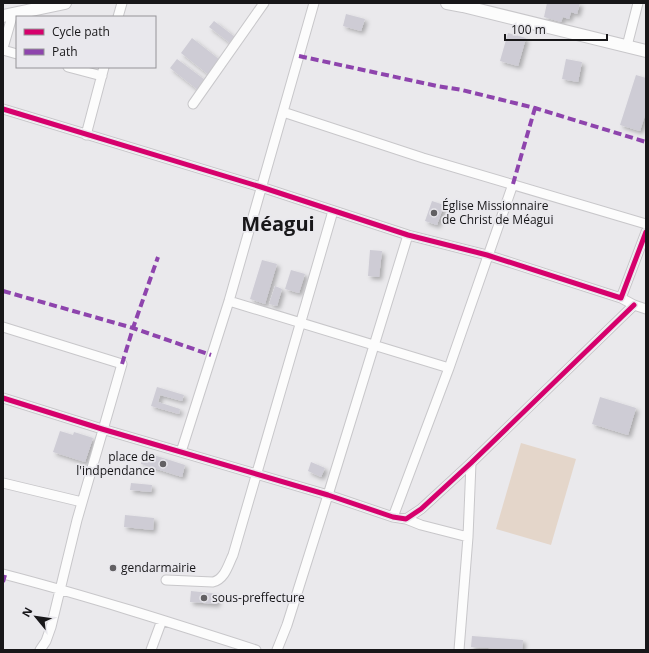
<svg xmlns="http://www.w3.org/2000/svg" width="649" height="653" font-family="'Open Sans',sans-serif">
	<defs>
		<filter id="shadow"><feDropShadow dx="3" dy="3" stdDeviation="2" flood-color="#0004"/></filter>
	</defs>
	<rect width="100%" height="100%" fill="#eae9ec"/>
	<path fill="#e4d6ca" d="M521,443L576,459L551,545L496,529Z"/>
	<path fill="#ceccd5" filter="url(#shadow)" d="M547,3H580L577,14L571,12L569,19L563,17L561,22L544,17Z
		M346,14L365,19L361,31L343,26Z
		M214,21L235,37L230,43L209,27Z
		M508,33L526,38L518,66L500,61Z
		M192,38L220,60L209,75L181,53Z
		M177,59L205,80L198,90L170,68Z
		M566,59L582,62L578,82L562,79Z
		M636,75L646,78V112L640,131L620,125Z
		M432,201L444,205L437,225L425,221Z
		M370,250L382,251L379,277L368,276Z
		M262,260L277,264L265,304L250,299Z
		M291,270L305,274L299,293L285,289Z
		M275,286L282,289L277,306L269,304Z
		M157,387L184,395L182,401L160,395L158,402L180,409L179,414L151,406Z
		M600,397L636,408L628,435L592,424Z
		M60,431L73,435L74,432L93,438L85,462L53,452Z
		M144,452L185,465L182,477L141,464Z
		M311,462L325,468L321,477L308,471Z
		M131,483L152,485L151,492L130,490Z
		M125,515L154,518L153,530L124,527Z
		M191,591L218,594L217,604L190,602Z
		M472,636L523,640L522,650L471,647Z"/>
	<g fill="none" stroke-linecap="round" stroke-linejoin="round">
		<g stroke="#c8c7ca" stroke-width="11">
			<path id="minor" d="M118,17L122,3
				M627,46L638,3
				M3,48L13,13
				M3,50L17,54
				M68,67L102,76
				M193,104L264,3
				M3,109L261,187L408,235L487,255L621,298L646,232
				M283,112L423,158L646,224
				M86,135L104,67
				M621,298L634,305L646,309
				M229,301L449,368
				M3,327L122,364L77,520L51,627L46,641L40,650
				M3,398L102,429L328,495L393,517L406,519L421,509L471,463L634,305
				M181,452L229,301L314,3
				M3,483L82,502
				M393,517L449,368L513,184
				M406,519L421,525L468,537
				M3,574C88,596 172,623 256,650
				M166,580L213,582C225,579 228,565 233,555L333,211
				M151,650L162,620
				M277,650L287,625L328,495L408,235
				M459,650L468,537L471,463"/>
		</g>
		<g stroke="#c8c7ca" stroke-width="14">
			<path id="major" d="M447,3L463,6L646,51
				M3,16L65,3"/>
		</g>
		<use href="#minor" stroke="#fcfcfc" stroke-width="9"/>
		<use href="#major" stroke="#fcfcfc" stroke-width="12"/>
		<path stroke="#8e44ad" stroke-width="4" stroke-dasharray="8 4" stroke-linecap="butt" d="M299,56L437,86L462,90L535,108L646,142
			M513,184L535,108
			M3,291L133,328L211,355
			M122,364L133,328L158,257
			M3,582L5,575"/>
		<g stroke="#e9e8ed" stroke-width="8">
			<path id="cycleway" d="M3,109L261,187L408,235L487,255L621,298L646,232
				M3,398L102,429L328,495L393,517L406,519L421,509L471,463L634,305"/>
		</g>
		<use href="#cycleway" stroke="#d6006c" stroke-width="5"/>
	</g>
	<g fill="#626063" stroke="#e9e8ed" stroke-width="1.5">
		<circle cx="434" cy="213" r="4"/>
		<circle cx="163" cy="464" r="4"/>
		<circle cx="113" cy="568" r="4"/>
		<circle cx="204" cy="598" r="4"/>
	</g>
	<g text-anchor="middle" stroke-width="3.5" stroke-linejoin="round" paint-order="stroke">
		<g font-size="12" fill="#181719" stroke="#e9e8ed" text-anchor="start">
			<text x="442" y="210">Église Missionnaire<tspan x="442" dy="14">de Christ de Méagui</tspan></text>
			<text x="155" y="461" text-anchor="end">place de<tspan x="155" dy="14">l'indpendance</tspan></text>
			<text x="121" y="572">gendarmairie</text>
			<text x="212" y="602">sous-preffecture</text>
		</g>
		<g font-size="20" font-weight="bold" fill="#181719" stroke="#e9e8ed">
			<text x="278" y="231">Méagui</text>
		</g>
	</g>
	<rect width="649" height="653" fill="none" stroke="#181719" stroke-width="8"/>
	<rect x="16" y="16" width="140" height="52" fill="#e9e8ed" stroke="#959498"/>
	<rect x="24" y="29" width="20" height="6" fill="#d6006c" stroke="#959498"/>
	<text x="52" y="36" font-size="12" fill="#181719">Cycle path</text>
	<rect x="24" y="49" width="20" height="6" fill="#8e44ad" stroke="#959498"/>
	<text x="52" y="56" font-size="12" fill="#181719">Path</text>
	<g transform="translate(36 617) rotate(299)" stroke="#e9e8ed" stroke-width="3" paint-order="stroke">
	<path d="M0-3L7 15L0 10L-7 15Z" fill="#181719"/>
	<text y="-6" font-size="11" font-weight="bold" text-anchor="middle" fill="#181719">N</text>
	</g>
	<path d="M505 34v6h102v-6" fill="none" stroke="#181719" stroke-width="2"/>
	<text x="511" y="34" font-size="12" fill="#181719" stroke="#e9e8ed" stroke-width="3" paint-order="stroke">100 m</text>
</svg>
